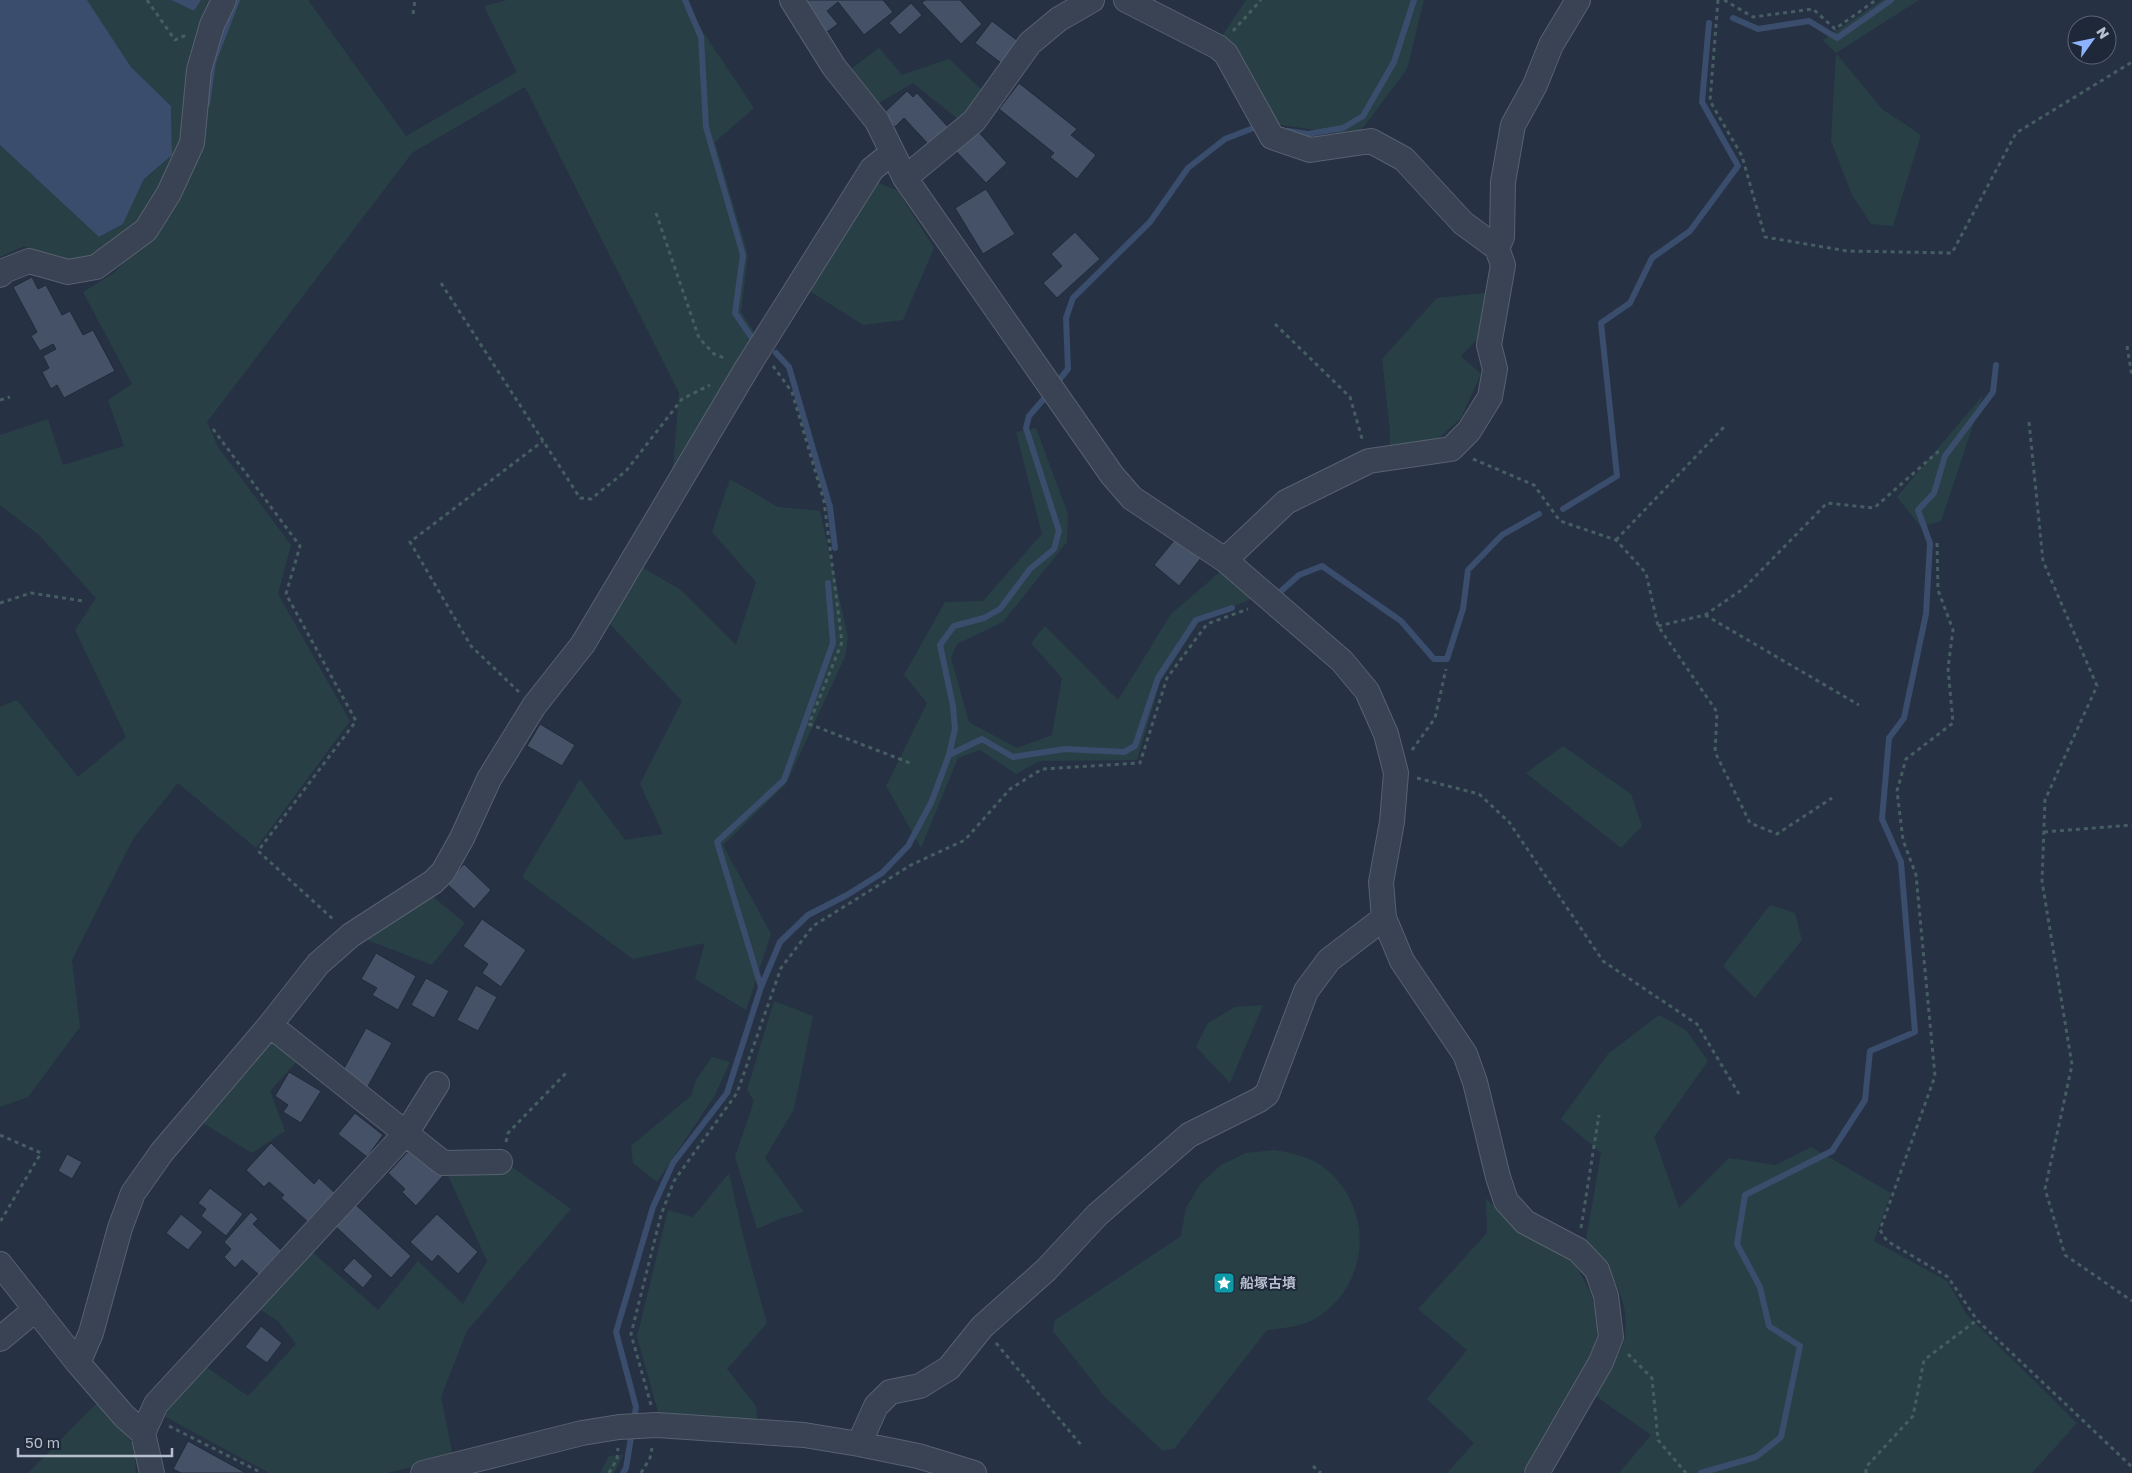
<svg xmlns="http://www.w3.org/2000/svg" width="2132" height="1473" font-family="'Golos Text','Noto Sans JP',sans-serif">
	<rect width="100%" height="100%" fill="#263144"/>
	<path fill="#284045" d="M87,0H171L194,11L201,0H308L406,136L517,72L484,6L507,0H689L699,26L754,108L715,142L748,255L741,312L757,336L672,482L679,393L525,87L412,153L207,422L218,447L291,545L278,594L350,721L256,848L178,783L133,839L72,960L80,1027L28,1097L0,1107V707L17,700L78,777L126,737L75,630L96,598L39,535L0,505V435L48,419L63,465L124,446L108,400L132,384L83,292L114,273L144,240L71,267L24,246L0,257V145L99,237L123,224L144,179L172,155L171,106L131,67Z
		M1246,0H1424L1407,69L1357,136L1274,124L1220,39Z
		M1882,0H1919L1836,53L1882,109L1921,135L1893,226L1871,224L1852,195L1831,141L1836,53L1823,40Z
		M879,48L902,75L949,59L983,91L959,120L913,83L875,105L847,72Z
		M877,182L898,191L934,248L903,320L863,325L808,290Z
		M1492,292L1486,330L1461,356L1481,374L1461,418L1432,444L1390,449V431L1382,359L1437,298Z
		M1983,395L1941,521L1921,527L1897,497Z
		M1036,428L1068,514L1067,542L1003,622L957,644L951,658L969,722L1017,748L1052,735L1062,678L1031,643L1045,626L1118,700L1171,614L1220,572L1253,598L1199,622L1160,682L1137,760L1039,761L1016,774L980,750L958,758L921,848L886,786L927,703L904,675L945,602L983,601L1042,534L1016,432Z
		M730,479L778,507L820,511L848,637L845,657L786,784L723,845L771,934L746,1010L695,979L705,943L633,959L522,877L580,779L625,840L663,834L640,784L682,701L607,621L640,566L681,590L736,645L756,582L712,532Z
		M1563,746L1631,794L1642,826L1621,848L1526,773Z
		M426,891L465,923L432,965L360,937Z
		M1770,905L1795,913L1802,940L1755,998L1723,966Z
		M774,1001L813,1016L794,1109L765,1158L804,1212L782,1218L757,1229L735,1157L754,1101L747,1090Z
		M1263,1005L1230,1083L1196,1047L1208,1023L1235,1007Z
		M1659,1015L1686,1030L1708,1061L1654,1137L1679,1208L1729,1158L1776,1165L1811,1147L1891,1193L1874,1241L1947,1281L1967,1315L2077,1423L2032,1473H1619L1651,1435L1593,1394C1600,1382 1622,1353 1624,1341C1632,1299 1610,1271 1586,1240L1601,1153L1561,1119L1608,1054Z
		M273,1033L301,1057L270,1091L285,1131L252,1153L198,1120Z
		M712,1057L730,1062L715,1095L657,1182L633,1163L631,1146L691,1096L696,1080Z
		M1274,1150C1293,1153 1312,1157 1327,1170C1373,1209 1370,1280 1321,1315C1306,1326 1286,1328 1267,1330L1174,1449L1162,1450L1104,1396L1053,1331L1055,1320L1181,1236L1186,1208L1200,1184L1221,1165L1246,1153Z
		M508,1164L571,1209L467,1331L441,1397L453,1456L388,1473H269L162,1415L203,1365L248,1396L296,1344L278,1321L258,1308L309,1249L378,1310L418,1261L463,1304L487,1261L445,1169Z
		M729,1173L743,1236L767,1323L727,1369L756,1406L757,1421L659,1415L637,1337L668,1210L693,1217Z
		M1486,1198L1516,1229L1572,1259L1590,1291L1599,1323L1590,1367L1522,1473H1447L1474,1443L1427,1399L1467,1350L1418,1309L1487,1233Z
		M100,1400L134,1446L136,1473H28Z
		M623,1455L614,1473H600L609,1456Z"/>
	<path fill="#3a4d6d" d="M0,0H87L131,67L171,106L172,155L144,179L123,224L99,237L0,145Z
		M171,0H201L194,11Z"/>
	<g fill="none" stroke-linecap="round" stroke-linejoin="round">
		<path stroke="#3a4d6d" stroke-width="6" d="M685,0L701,37L706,127L743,255L735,313L752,338
			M1733,18L1758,29L1809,21L1837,38L1891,0
			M207,104L213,62L237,0
			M1288,131L1308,134L1343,128L1363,116L1394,62L1414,0
			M776,353L789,367L830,507L835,548
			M1055,385L1068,369L1066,318L1073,298L1150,222L1188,168L1225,139L1256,127H1261
			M1563,509L1617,476L1601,323L1630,303L1652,258L1690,231L1738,166L1702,102L1709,23
			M1280,592L1299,575L1322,566L1401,621L1434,659H1447L1463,609L1468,570L1502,535L1539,514
			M949,755L982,739L1013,757L1065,749L1124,752L1135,746L1158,678L1196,620L1232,608
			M761,987L717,842L784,780L833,643L828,583
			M623,1473L626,1468L636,1407L616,1332L653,1207L673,1163L727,1093L761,987L780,942L808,915L847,895L882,873L908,846L931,803L949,755L955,729L953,706L940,645L954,626L984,618L1000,609L1030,569L1054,549L1059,531L1026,428L1029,416L1049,393
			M1701,1473L1756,1457L1781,1437L1800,1346L1769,1326L1760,1287L1737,1244L1745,1195L1832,1151L1865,1100L1870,1051L1915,1032L1901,862L1882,819L1889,738L1904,718L1926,614L1930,543L1918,510L1934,493L1945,456L1993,392L1996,365"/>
	</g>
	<path fill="#445166" stroke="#212a3b" d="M807,0H883L893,12L864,35L838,2L827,11L838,24L827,32L804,3Z
		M925,0H960L982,24L961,44L922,3Z
		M911,3L922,15L900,35L889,23Z
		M992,21L1018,41L1001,63L975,43Z
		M1019,83L1077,129L1071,135L1096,155L1077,179L1050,157L1054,153L999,109Z
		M907,91L913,97L917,93L948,127L929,145L904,118L895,127L883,114Z
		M974,127L1007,163L986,183L952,147Z
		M986,189L1015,234L983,254L955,208Z
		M1075,232L1100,259L1057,298L1043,283L1062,266L1051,254Z
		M32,277L38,289L46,285L62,315L70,311L83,335L93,330L115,371L64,398L57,385L51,389L42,372L49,368L43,356L56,349L53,344L40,351L31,336L37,332L13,287Z
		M1176,538L1201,558L1179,586L1154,565Z
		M540,724L575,745L562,766L527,746Z
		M464,864L491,890L474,909L446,883Z
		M482,919L526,950L501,987L482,973L488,964L463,946Z
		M376,953L416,976L398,1010L372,995L377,988L361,979Z
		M426,978L449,991L434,1018L411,1005Z
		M476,985L497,997L478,1031L457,1020Z
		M366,1028L392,1043L367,1088L341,1074Z
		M289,1072L321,1091L301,1123L283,1112L288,1105L275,1096Z
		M355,1113L383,1135L367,1157L338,1134Z
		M271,1143L314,1184L319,1178L335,1193L308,1222L281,1198L284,1195L269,1182L264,1187L246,1170Z
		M412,1147L443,1176L416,1206L402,1192L405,1189L388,1173Z
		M67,1154L82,1162L72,1179L58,1171Z
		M210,1188L243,1214L226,1236L201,1216L206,1209L198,1203Z
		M355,1204L411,1256L391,1278L335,1226Z
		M251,1212L258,1219L253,1224L281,1250L259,1275L242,1260L235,1268L224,1257L231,1249L224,1242Z
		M181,1214L203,1232L188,1250L166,1233Z
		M437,1214L478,1252L458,1274L438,1255L432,1262L410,1242Z
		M354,1258L373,1276L363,1288L343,1270Z
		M261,1326L282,1343L267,1363L245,1347Z
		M188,1441L246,1473H181L173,1469Z"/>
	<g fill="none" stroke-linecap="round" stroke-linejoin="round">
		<g stroke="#586171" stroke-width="26">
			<path id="minor" d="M792,0L834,67L877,121L905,178L1112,475L1132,498L1225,560L1342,661L1367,691L1386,734L1396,773L1392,822L1381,882L1384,918L1402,961L1465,1054L1475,1082L1498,1177L1506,1201L1525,1222L1578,1250L1597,1270L1606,1296L1611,1337L1601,1362L1537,1473
				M1126,0L1218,47L1226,54L1272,137L1310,150L1371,141L1404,159L1463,223L1497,248
				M905,178L974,121L1030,43L1059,19L1092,0
				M0,275L6,270L29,261L68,272L96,267L146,230L169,193L192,143L199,70L212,25L224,0
				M1225,560L1286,502L1369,461L1451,449L1469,431L1490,397L1495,369L1489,345L1503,265L1497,248L1502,237L1503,182L1513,125L1535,85L1551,45L1578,0
				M270,1025L443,1163L500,1162
				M0,1264L78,1363L124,1416L143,1433L152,1473
				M0,1339L36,1309
				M78,1363L91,1333L120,1228L133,1193L162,1152L270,1025L318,964L351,935L433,882L443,872L462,838L489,779L534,706L583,644L747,368L872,169L892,153
				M143,1433L156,1404L407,1132L437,1084
				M859,1444L876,1406L890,1392L920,1386L949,1368L982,1327L1046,1270L1097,1215L1189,1135L1259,1100L1267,1094L1306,991L1329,960L1384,918
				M423,1473L582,1433L619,1427L657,1425L804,1435L859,1444L918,1456L974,1473"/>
		</g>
		<path stroke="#465d61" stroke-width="3" stroke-dasharray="4 4" stroke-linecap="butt" d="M147,0L175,40L186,35
			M1718,0L1710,101L1742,156L1765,237L1847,251L1952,253L2016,133L2132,62
			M1724,0L1753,17L1813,9L1835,29L1876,0
			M413,14L415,0
			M1233,31L1261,0
			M656,213L699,338L714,354L727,359
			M441,283L580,498L591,499L626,471L682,399L710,385
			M1275,324L1350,397L1363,442
			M2127,346L2132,376
			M773,366L792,392L824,501L842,642L809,724L910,763
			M0,400L10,397
			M2029,422L2043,561L2097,686L2045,800L2042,881L2072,1065L2045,1189L2065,1255L2132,1301
			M213,429L300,546L286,594L356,721L258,851L334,920
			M1473,459L1534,485L1560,521L1616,540L1646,573L1658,626L1717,712L1715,752L1750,823L1777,834L1832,798
			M1616,540L1724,427
			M1937,543L1938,590L1953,630L1948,668L1953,723L1906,759L1897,791L1903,840L1916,875L1935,1076L1880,1230L1887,1241L1948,1277L1977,1320L2132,1467
			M0,603L31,593L83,601
			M1705,615L1859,705
			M1658,626L1705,615L1743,589L1827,503L1874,508L1941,449
			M519,692L471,646L410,542L543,441
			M1412,750L1435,718L1446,669
			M1417,778L1479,794L1509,822L1603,961L1697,1024L1739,1094
			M2044,832L2132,825
			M0,1135L41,1153L0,1222
			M506,1142L508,1133L567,1072
			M1581,1228L1599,1115
			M996,1343L1081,1445
			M1628,1354L1652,1378L1658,1440L1686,1473
			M651,1405L631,1334L661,1215L674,1181L737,1093L781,968L813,926L911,865L965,840L1010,789L1042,769L1140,763L1167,678L1207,624L1248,609
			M169,1426L262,1473
			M1313,1466L1321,1473
			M609,1473L617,1459L618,1448
			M641,1473L650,1458L652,1448
			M1866,1473V1467L1913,1416L1924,1360L1977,1320"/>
		<use href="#minor" stroke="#3a4353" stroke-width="24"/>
	</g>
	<defs>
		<g id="sight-square" transform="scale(1.125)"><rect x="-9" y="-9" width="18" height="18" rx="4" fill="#0f9aa8" stroke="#1f2839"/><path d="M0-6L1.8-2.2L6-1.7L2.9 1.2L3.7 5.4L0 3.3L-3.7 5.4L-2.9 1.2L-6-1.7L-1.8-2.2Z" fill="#fff"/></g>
	</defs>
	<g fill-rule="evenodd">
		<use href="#sight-square" x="1224" y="1283"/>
	</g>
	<g text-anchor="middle" stroke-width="4" stroke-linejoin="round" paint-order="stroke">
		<g font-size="14" font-weight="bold" fill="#b7bfcd" stroke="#1f2839" text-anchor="start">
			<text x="1240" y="1288">船塚古墳</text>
		</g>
	</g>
	<g transform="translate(2092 40) rotate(57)"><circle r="24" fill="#1f2839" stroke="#5c6474"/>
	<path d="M0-4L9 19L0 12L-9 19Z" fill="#8db3fd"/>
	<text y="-8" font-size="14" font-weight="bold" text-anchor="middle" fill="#b7bfcd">N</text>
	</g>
	<path d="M18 1448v8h154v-8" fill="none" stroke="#b7bfcd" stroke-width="2.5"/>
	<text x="25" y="1448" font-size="15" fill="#b7bfcd" stroke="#1f2839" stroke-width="4" paint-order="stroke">50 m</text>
</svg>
